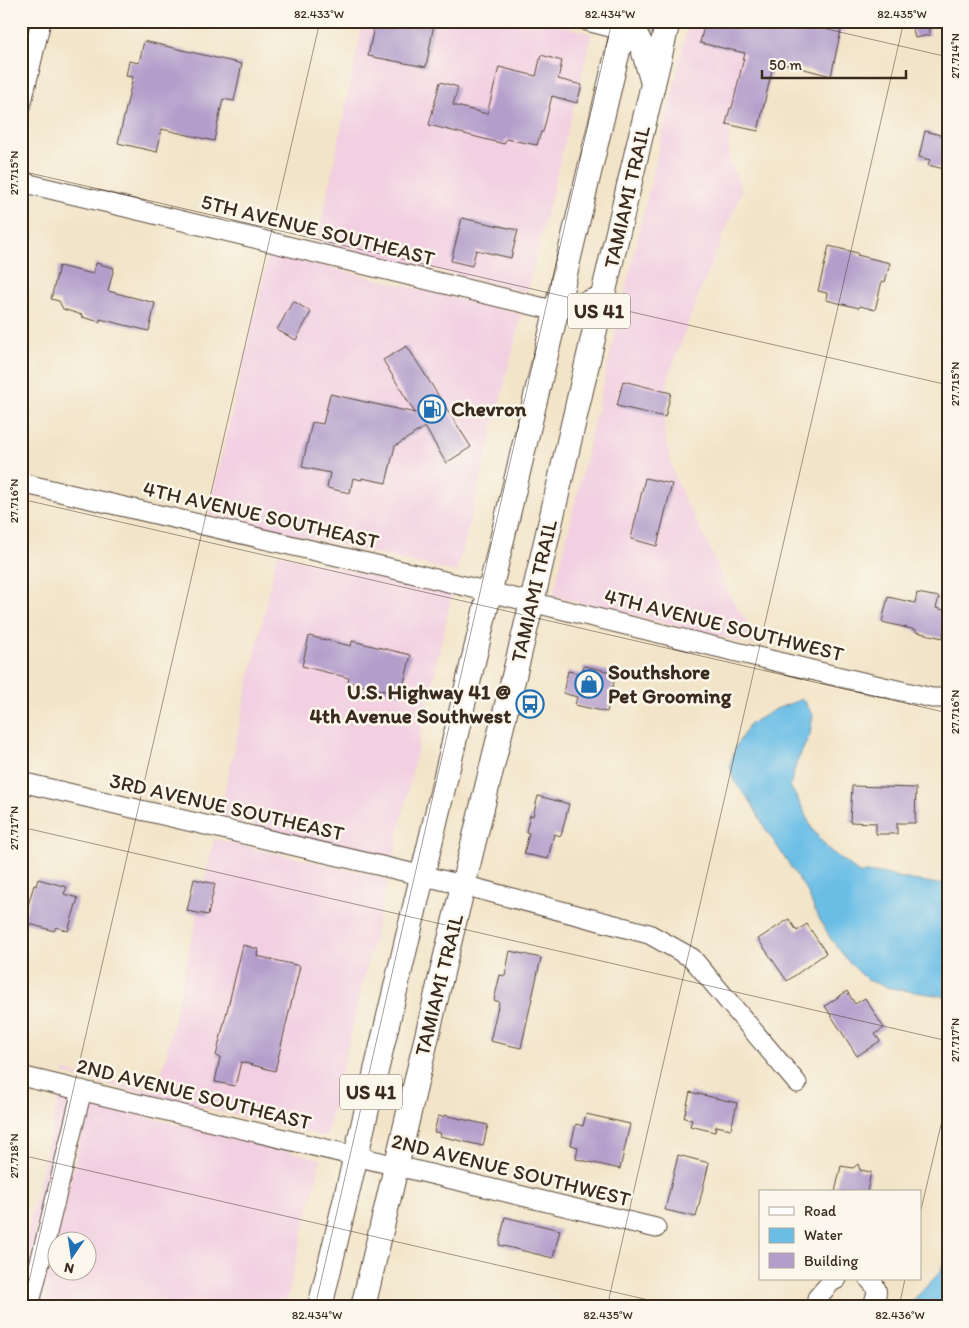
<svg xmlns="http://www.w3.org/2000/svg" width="969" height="1328" font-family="Itim,sans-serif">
	<rect width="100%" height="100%" fill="#fbf7ec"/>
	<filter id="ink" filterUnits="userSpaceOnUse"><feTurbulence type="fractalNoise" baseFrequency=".02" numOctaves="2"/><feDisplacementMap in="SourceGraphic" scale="10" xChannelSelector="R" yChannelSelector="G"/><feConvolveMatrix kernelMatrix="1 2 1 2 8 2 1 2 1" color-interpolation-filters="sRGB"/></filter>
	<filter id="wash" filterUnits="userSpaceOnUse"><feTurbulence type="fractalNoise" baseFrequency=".0096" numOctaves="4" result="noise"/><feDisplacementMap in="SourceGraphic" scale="20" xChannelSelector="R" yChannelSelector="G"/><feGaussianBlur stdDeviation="1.12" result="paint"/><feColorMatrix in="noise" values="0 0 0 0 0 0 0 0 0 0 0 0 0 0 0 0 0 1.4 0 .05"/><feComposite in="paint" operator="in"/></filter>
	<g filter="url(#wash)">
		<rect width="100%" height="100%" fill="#f2e4c8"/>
		<path fill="#f2cfe1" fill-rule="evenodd" d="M363,21H541L592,34L527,292L275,231L318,240Z
			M689,21H861L812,53L785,60L741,97L730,127L729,158L742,191L699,294L668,378L665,401L664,430L673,472L684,499L705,537L728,593L757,638L755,645L553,596Z
			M269,253L522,314L457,572L208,515Z
			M277,554L452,594L393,858L219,817Z
			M214,839L388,879L326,1137L64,1074L65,1071L158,1091Z
			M59,1096L70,1099L21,1295V1259Z
			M89,1103L321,1159L285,1307H39ZM88,1240V1270H58V1240Z"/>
		<path fill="#6abee6" stroke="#527482" d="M802,699L813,715L810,734L796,764L790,786L802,807L812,829L828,849L859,873H881L911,880L940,884L948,877V997L890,988L867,980L848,961L831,939L815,911L808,893L765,828L751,802L734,781L730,765L736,746L750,724L776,709Z
			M948,1252V1307H907L940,1272Z"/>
		<g id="blocks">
			<path fill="#b39ecb" d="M375,21H420L434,24L426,67L368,56Z
				M705,21H798L818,26L819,21H843L831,76L774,61L758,131L726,124L730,108H732L745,53L700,43Z
				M911,21H927L930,35L915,38Z
				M144,41L242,64L234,101L223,99L214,141L162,129L157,152L118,143L133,77L126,76L129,61L139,63Z
				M541,55L562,61L558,79L582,85L577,103L552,96L543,132H541L537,145L506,139L504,144L429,125L440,82L458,87L453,105L487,114L499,67L536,76Z
				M925,131L948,137V170L928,165L930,160L919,157Z
				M462,218L518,230L511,258L476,250L472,266L451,261Z
				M829,246L858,253L857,255L890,263L885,282L882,281L875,310L860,306L859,308L826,300L827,293L818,291Z
				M96,263L114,268L108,291L155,303L149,331L100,319V322L82,317V315L63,309L59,301L51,299L59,266L93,274Z
				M293,301L311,312L296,340L277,330Z
				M407,346L471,447L446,463L425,427L395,446L386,483L362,478V480L353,478L350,493L327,488L330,473L302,467L312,422L323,424L330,394L415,413L383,360Z
				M623,381L671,393L665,417L617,406Z
				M645,478L672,484L657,546L631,539Z
				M917,593L939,597L936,608L948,611L943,638L916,632V630L882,622L888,597L915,603Z
				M309,636L351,646L352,641L411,655L401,695L348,682L349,678L302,666Z
				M584,666L616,673L607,712L575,705L577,697L563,693L568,671L582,674Z
				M852,786L916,788L915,823H897V834H876V823L850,822Z
				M538,796L569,804L561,836L554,834L548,859L524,854L529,833L526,832L530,815L533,816Z
				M38,879L67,887L64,894L78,898L68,931L56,927L54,931L23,922L34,885L36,886Z
				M194,879L215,884L208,915L187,911Z
				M789,919L797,931L807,924L826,953L787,981L758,939Z
				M243,945L258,949L257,956L300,966L275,1071L241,1062L235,1086L215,1082L220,1057L216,1056Z
				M510,951L541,958L521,1048L490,1041L499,1002L494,1000L500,975L505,976Z
				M847,991L855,1004L865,998L884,1028L875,1034L880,1041L857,1056L825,1006Z
				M690,1092L737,1103L731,1129L716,1126L715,1132L690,1126L692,1120L684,1118Z
				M586,1114L630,1124L620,1169L576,1159L578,1147L571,1145L576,1124L583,1126Z
				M444,1115L488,1125L483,1146L440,1136L441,1133L434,1132L438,1116L443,1117Z
				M678,1155L709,1163L696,1217L665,1210Z
				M858,1164L860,1170L871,1172L867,1192H835L841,1166L853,1168Z
				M505,1217L560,1230L553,1258L499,1245Z"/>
		</g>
	</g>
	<g filter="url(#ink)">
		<use href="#blocks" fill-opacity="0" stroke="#564638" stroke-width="1"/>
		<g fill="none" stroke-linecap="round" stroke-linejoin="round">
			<g stroke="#564638" stroke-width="21">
				<path id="minor" d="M587,21L622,30
					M21,106L41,21
					M21,182L557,311L603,295
					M21,483L411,573L832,675L932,698H948
					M21,782L463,885L649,934L692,958L797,1083
					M21,1076L656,1228
					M869,1279C880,1290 877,1294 872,1307
					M817,1298L831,1282L837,1279
					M29,1307L82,1090"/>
			</g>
			<g stroke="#564638" stroke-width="26">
				<path id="major" d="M622,30L637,37L643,49L653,83
					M320,1307L625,21
					M363,1307L444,964L532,602L603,295L668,21"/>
			</g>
			<use href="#minor" stroke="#fff" stroke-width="19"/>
			<use href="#major" stroke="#fff" stroke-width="24"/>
		</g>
	</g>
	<path fill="none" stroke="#3b2a1e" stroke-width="1" stroke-opacity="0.45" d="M792,21L948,57M21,52L28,21M21,171L948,385M21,499L948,713M21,827L948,1041M21,1155L679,1307M920,1214L948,1095M23,1307L320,21M315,1307L612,21M607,1307L904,21M899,1307L905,1279"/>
	<defs>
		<g id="fuel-ring" transform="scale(1.4375)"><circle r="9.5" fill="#fbf7ec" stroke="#1f6fb2" stroke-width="1.5"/><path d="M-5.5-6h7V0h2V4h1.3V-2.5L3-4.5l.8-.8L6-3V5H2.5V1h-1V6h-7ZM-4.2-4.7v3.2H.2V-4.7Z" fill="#1f6fb2"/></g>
		<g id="shop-ring" transform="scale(1.4375)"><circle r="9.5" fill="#fbf7ec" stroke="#1f6fb2" stroke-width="1.5"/><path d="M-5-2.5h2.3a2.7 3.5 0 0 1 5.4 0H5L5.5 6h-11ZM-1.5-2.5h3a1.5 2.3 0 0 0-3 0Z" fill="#1f6fb2"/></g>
		<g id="bus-ring" transform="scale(1.4375)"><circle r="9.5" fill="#fbf7ec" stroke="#1f6fb2" stroke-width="1.5"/><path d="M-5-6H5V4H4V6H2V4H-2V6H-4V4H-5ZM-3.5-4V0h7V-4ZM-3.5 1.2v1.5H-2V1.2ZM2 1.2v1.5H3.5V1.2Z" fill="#1f6fb2"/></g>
	</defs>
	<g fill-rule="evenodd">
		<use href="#fuel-ring" x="432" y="409"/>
		<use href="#shop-ring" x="589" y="684"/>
		<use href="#bus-ring" x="530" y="704"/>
	</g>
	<g text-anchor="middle" stroke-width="5" stroke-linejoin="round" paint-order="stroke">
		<g fill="#fbf7ec" stroke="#75685c" stroke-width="1">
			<rect x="568" y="293.5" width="62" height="35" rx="4"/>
			<rect x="340" y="1074.5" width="62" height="35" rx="4"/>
		</g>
		<g font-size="20" font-weight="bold" fill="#3b2a1e">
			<text x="599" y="318">US 41</text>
			<text x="371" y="1099">US 41</text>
		</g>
		<g font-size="21" fill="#3b2a1e" stroke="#fbf7ec">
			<text transform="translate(627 197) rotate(-77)" y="7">TAMIAMI TRAIL</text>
			<text transform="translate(318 230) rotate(14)" y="7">5TH AVENUE SOUTHEAST</text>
			<text transform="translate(261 515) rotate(13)" y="7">4TH AVENUE SOUTHEAST</text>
			<text transform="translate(534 591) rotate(-77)" y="7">TAMIAMI TRAIL</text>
			<text transform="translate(724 625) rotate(14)" y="7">4TH AVENUE SOUTHWEST</text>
			<text transform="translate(227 807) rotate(13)" y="7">3RD AVENUE SOUTHEAST</text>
			<text transform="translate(439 985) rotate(-76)" y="7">TAMIAMI TRAIL</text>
			<text transform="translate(194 1094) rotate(14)" y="7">2ND AVENUE SOUTHEAST</text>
			<text transform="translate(511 1170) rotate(14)" y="7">2ND AVENUE SOUTHWEST</text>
		</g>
		<g font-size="21" font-weight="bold" fill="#3b2a1e" stroke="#fbf7ec" text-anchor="start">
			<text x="451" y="416">Chevron</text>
			<text x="608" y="679">Southshore<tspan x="608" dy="24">Pet Grooming</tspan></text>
			<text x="511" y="699" text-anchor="end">U.S. Highway 41 @<tspan x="511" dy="24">4th Avenue Southwest</tspan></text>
		</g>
	</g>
	<rect width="969" height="1328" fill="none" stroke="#fbf7ec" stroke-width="55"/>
	<rect x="759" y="1190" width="162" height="90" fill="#fbf7ec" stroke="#aea59a"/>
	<rect x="769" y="1207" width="25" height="8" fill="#ffffff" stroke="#aea59a"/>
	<text x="804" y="1216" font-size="15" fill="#3b2a1e">Road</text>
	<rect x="769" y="1228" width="25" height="15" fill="#6abee6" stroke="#aea59a"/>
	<text x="804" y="1240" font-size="15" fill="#3b2a1e">Water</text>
	<rect x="769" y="1253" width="25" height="15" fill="#b39ecb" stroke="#aea59a"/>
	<text x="804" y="1266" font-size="15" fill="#3b2a1e">Building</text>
	<g transform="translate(72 1256) rotate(193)"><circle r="24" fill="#fbf7ec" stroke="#aea59a"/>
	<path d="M0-4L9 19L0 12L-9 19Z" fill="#1f6fb2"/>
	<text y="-8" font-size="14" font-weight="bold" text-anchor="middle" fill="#3b2a1e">N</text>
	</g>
	<path d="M762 70v8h144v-8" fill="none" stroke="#3b2a1e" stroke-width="2.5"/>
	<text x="769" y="70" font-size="15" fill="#3b2a1e" stroke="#fbf7ec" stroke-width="4" paint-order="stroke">50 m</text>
	<rect x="28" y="28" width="914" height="1272" fill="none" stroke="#3b2a1e" stroke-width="2"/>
	<g font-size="12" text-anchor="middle" fill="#3b2a1e">
		<text x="319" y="18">82.433°W</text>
		<text x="610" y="18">82.434°W</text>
		<text x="902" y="18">82.435°W</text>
		<text transform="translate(955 56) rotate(-90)" y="4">27.714°N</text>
		<text transform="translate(14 173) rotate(-90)" y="4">27.715°N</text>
		<text transform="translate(955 384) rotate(-90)" y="4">27.715°N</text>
		<text transform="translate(14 501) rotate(-90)" y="4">27.716°N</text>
		<text transform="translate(955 712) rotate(-90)" y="4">27.716°N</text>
		<text transform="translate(14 828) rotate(-90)" y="4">27.717°N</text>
		<text transform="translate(955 1040) rotate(-90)" y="4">27.717°N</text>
		<text transform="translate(14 1156) rotate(-90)" y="4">27.718°N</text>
		<text x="317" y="1319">82.434°W</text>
		<text x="608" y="1319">82.435°W</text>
		<text x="900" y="1319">82.436°W</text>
	</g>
</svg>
